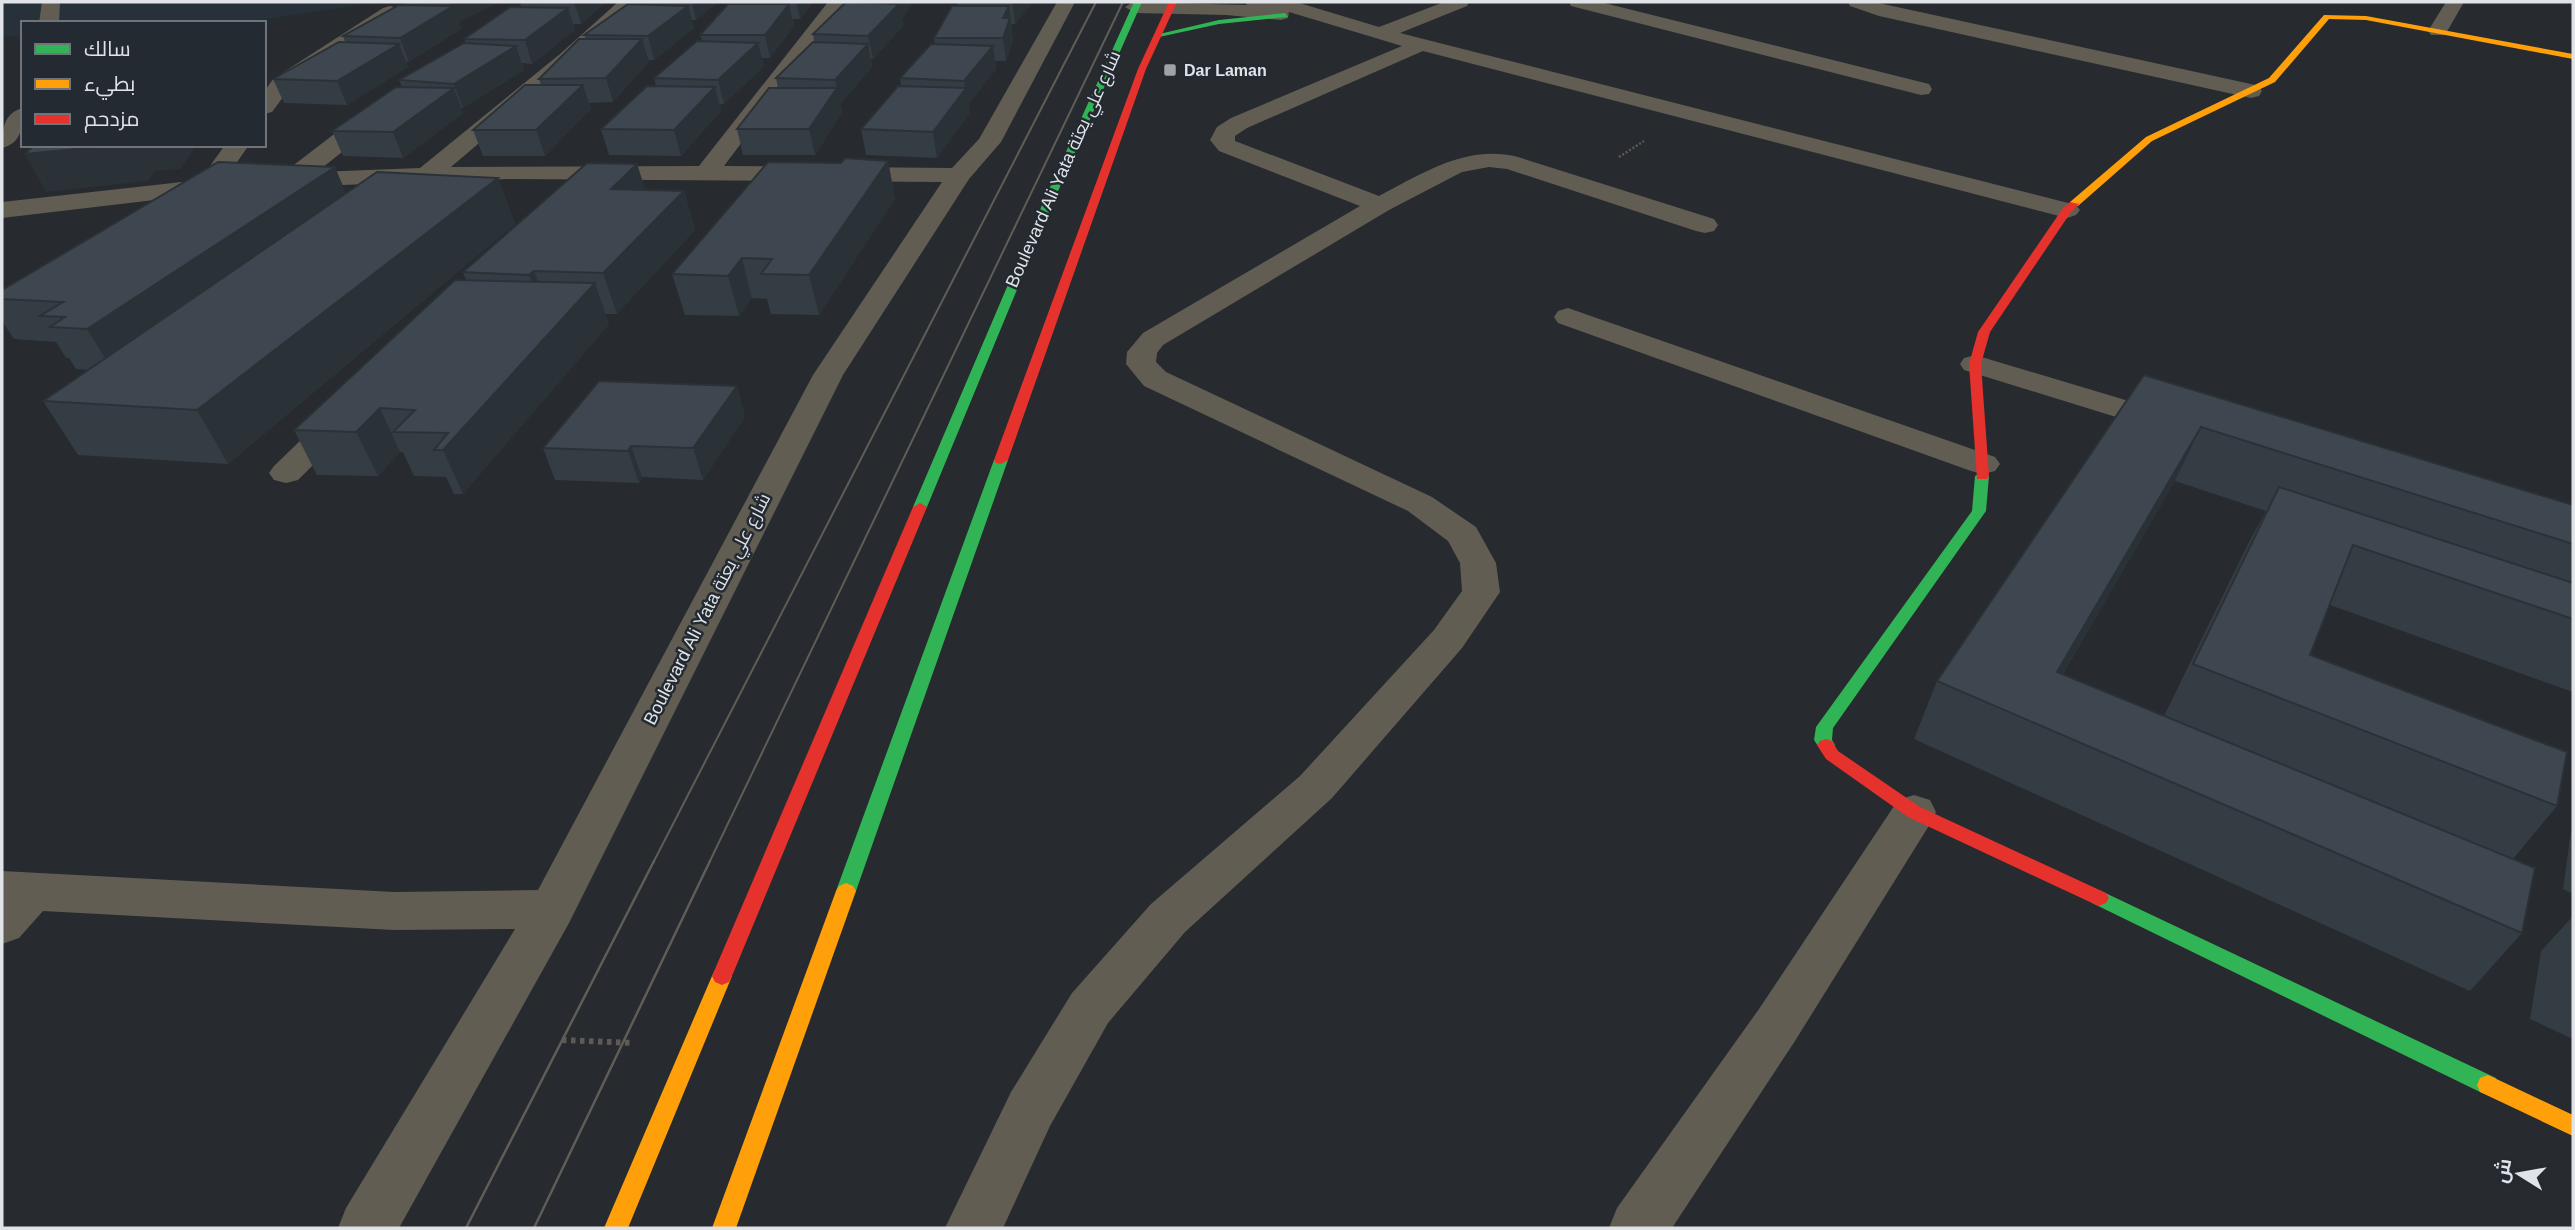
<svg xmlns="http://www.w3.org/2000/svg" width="2575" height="1230" font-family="Arial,Cairo,sans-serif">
	<rect width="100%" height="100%" fill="#272a2e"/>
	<path fill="#26313a" d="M2,2H379L243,23H23V38L2,35Z"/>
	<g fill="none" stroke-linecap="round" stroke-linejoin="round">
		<path stroke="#5e5a55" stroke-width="2.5" stroke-dasharray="2 2" stroke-linecap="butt" d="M1619,157L1644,141"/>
		<path stroke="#5e5a55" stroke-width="6" stroke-dasharray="4.5 4.5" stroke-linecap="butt" d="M562,1040L634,1043"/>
		<path fill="#615d53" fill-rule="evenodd" d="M42,2H60L59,23H39Z
			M618,2H638L574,62L451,167L699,166L828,2H847L724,166L952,168L979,139L1057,2H1075L1001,142L969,179L843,375L569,923L399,1228H338L346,1208L515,929L394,930L43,911L19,938L2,944V871L394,892L538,890L813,375L942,182L508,179L286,187L277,185L274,180L371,106H387L390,111L387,116L317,172L420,168L560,54Z
			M1133,2L1247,5L1245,2H1296L1379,27L1444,2H1469L1467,6L1400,33L2076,205L2080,210L2076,215L2067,218L1423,51L1247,128L1235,136V141L1379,196C1423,173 1467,144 1518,157L1714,219L1718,225L1714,231L1705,233L1696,231L1507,169L1489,167L1462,172L1389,210L1163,345L1157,353L1156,362L1166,372L1432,497L1476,527L1496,563L1500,592L1462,648L1332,798L1185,932L1108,1023L1050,1126L1003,1228H945L1011,1092L1072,993L1151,904L1300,776L1434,630L1462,591L1460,563L1448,541L1408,511L1144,386L1126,364L1127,352L1143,333L1360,206L1219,151L1210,140L1217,127L1231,118L1402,46L1289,12L1288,18L1281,20L1226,15L1135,13L1125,7Z
			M1569,2H1600L1929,84L1932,89L1929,94L1921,95L1571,6Z
			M1848,2H1874L2251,84L2259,86L2262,91L2259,96L2251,98L1879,16L1850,6Z
			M2446,2H2464L2445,35H2431L2428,31Z
			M390,6L397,8L400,12L397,16L289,89L272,112L264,114V92L273,79L383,8Z
			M23,108C23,126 22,143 2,148C2,131 3,113 23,108Z
			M225,145H249L226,178L234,185L231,190C225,192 218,192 212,194C200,199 197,205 183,201L180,197L2,218V202L200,180Z
			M1568,308L1995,457L2000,464L1995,471L1983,474L1971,471L1558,323L1554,317L1558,311Z
			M1975,355L2182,417L2187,424L2182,431L2171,434L1964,370L1960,364L1964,358Z
			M344,406L355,409L360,416L355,423L298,480L286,483L274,480L269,473L274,466L333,409Z
			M1914,795L1930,800L1936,812L1930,824L1795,1041L1672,1228H1609L1617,1208L1759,1009L1898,800Z"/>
		<path fill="#30b455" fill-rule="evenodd" d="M1134,2H1142L1055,198L927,507L925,510H915L913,507L1045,198Z
			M1285,13L1288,17L1219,24L1159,37L1155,35L1219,20Z
			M1001,456L1008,460L856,891L853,896L846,899L839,896L836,891L994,460Z
			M1982,472L1989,476L1986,511L1833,728L1832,740L1835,745L1832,749H1820L1814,740L1816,727L1972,511L1975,476Z
			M2099,890L2496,1078L2499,1085L2496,1092L2488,1095L2480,1092L2092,903L2089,898L2092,893Z"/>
		<path fill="#ff9f0a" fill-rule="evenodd" d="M2324,15L2366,16L2573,54V59L2366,20L2329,19L2275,82L2152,141L2078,206H2070V202L2146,137L2269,78Z
			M846,883L853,886L856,891L736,1228H712L836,891L839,886Z
			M722,967L729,970L732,976L628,1228H604L712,976L715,970Z
			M2488,1075L2573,1115V1136L2480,1092L2477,1085L2480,1078Z"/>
		<path fill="#e5322d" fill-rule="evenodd" d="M1169,2H1177L1146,69L1008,460L1001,464L996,463L994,460L1138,69Z
			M2070,202L2079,204L2071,212L1990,332L1981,364L1989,476L1987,479H1977L1969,364L1978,332L2063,208Z
			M920,503L927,507L732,976L729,982L722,985L715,982L712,976L913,507Z
			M1826,739L1832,741L1838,751L1920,807L2106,893L2109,898L2106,903L2099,906L2092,903L1908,817L1826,759L1817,745L1820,741Z"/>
		<path stroke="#605d57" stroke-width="2" d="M653,863L1096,2
			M709,863L1123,2"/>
		<path stroke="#605d57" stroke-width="2.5" d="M466,1228L654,861
			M534,1228L710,861"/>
	</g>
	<path fill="#353d44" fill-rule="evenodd" d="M404,2H499L459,22L461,29L409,62L406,61L408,67L347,105L284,103L273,79L345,42L343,36L406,5Z
		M520,2H606L581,24H573L575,30L532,64L522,63L524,70L463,108H461L463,113L403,158L343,156L332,131L402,87L399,80L466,43L464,39L521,7Z
		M635,2H718L696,20H691L694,28L654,60H648L649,62L613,102L589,103L591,109L545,156H483L473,130L541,85L539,79L586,39L584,35L636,4Z
		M739,2H814L800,19H793L794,26L770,58H762L764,66L724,104H720L721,111L681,156L609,155L601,129L656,86L654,78L702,41L700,35L740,4Z
		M850,2H914L902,19L903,26L873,59H871L872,67L840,104L842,113L815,155H743L737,129L778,88L776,78L814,42L813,34Z
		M957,2H1033L1015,24H1011L1013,41L1006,61H995L996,69L969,104L970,113L937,158L866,155L861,129L901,86L900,78L935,45L934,38L958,6Z
		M888,161L895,199L819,315L771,314L767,299L752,298L739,316L685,315L672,274L841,163Z
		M637,164L645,190L684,191L695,230L617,314H605L609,324L463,494H454L446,477L414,476L403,452H400L378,476L317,475L294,430L466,280L463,272Z
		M498,178L515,224L228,464L78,455L43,401L89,370L76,369L69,358H66L56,342L14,339L2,321V290L346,194Z
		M2144,375L2573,505V692L2330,605L2310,655L2557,806L2513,859L2522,933L2470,991L1914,739L1937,681ZM2175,481L2266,511L2249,542L2164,716L2063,674Z
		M737,386L745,417L703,480L642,477L639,483L555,480L543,448Z
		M2573,829V894L2563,889L2571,831Z
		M2573,916V1039L2530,1019L2541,951Z"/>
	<path fill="#2b3237" d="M449,2H499L459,22L461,29L409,62L400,38L451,7Z
		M574,2H606L581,24Z
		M692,2H718L696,20Z
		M796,2H814L800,19Z
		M899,2H914L902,19L903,26L873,59L868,36L899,4Z
		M1012,2H1033L1015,24Z
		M789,4L794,26L770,58L765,35Z
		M688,6L694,28L654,60L648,36Z
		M1009,6L1013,41L1006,61L1003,38V18Z
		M568,8L575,30L532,64L525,40Z
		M642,39L649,62L613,102L606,78Z
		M758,43L764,66L724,104L718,80Z
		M399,44L408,67L347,105L337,81Z
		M868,44L872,67L840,104L842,113L815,155L809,129L837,89L835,80Z
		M516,46L524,70L463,108L454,84Z
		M993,46L996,69L969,104L970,113L937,158L933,132L965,90L964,81Z
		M583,85L591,109L545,156L536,130Z
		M715,87L721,111L681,156L674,130Z
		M454,88L463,113L403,158L393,132Z
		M117,145H197L180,169L155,171L148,181L46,192L25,154Z
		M888,161L895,199L819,315L809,275Z
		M637,164L649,202L611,189Z
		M335,167L351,205L113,371L87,329Z
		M498,178L515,224L228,464L197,410Z
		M684,191L695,230L617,314L603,273Z
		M742,258L752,298L739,316L728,276Z
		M534,271L549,311L544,315L529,275Z
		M595,283L609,324L463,494L443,450Z
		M737,386L745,417L703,480L693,448Z
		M380,408L400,452L378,476L356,432Z
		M2201,427L2175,481L2034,723L2057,672Z
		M631,446L642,477L639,483L628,451Z"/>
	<path fill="#3e474f" stroke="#2b3237" stroke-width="2" d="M846,2L899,4L868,36L813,34Z
		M628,4L688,6L648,36L584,35Z
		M728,4H789L765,35H700Z
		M399,5L453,6L400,38L343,36Z
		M952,6H1009L1003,18H1010L1003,38H934Z
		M510,7L568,8L525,40L464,39Z
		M579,39H642L606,78L539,79Z
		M697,41L758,43L718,80L654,78Z
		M339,42L399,44L337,81L273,79Z
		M813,42L868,44L835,80L776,78Z
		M464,43L516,46L454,84L399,80Z
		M931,44L993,46L964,81L900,78Z
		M525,85H583L536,130H473Z
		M647,86L715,87L674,130L601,129Z
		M898,86L966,88L933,132L861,129Z
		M396,87L454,88L393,132L332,131Z
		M769,88H837L809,129H737Z
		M34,145H117L25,154Z
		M845,158L888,161L809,275L761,274L772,259L742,258L728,276L672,274L768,162L841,163Z
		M218,162L335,167L87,329L50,327L65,317L40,316L63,302L2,299V290Z
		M587,163L637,164L611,189L684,191L603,273L534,271L529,275L463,272Z
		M377,172L498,178L197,410L43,401Z
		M455,280L595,283L443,450H434L448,433L393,432L415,410L380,408L356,432L294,430Z
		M2144,375L2573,505V544L2201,427L2057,672L2535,868L2522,933L1937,681Z
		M599,381L737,386L693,448L631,446L628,451L543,448Z
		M2279,487L2573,583V619L2353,545L2310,655L2567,752L2557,806L2193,664Z"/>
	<rect fill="#9fa3a8" stroke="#242a31" stroke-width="2.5" x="1163" y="63" width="14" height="14" rx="3.5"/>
	<g text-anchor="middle" stroke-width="5" stroke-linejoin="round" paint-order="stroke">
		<g font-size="16" font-weight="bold" fill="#e0e4e9" stroke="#242a31" text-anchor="start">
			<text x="1184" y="76">Dar Laman</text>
		</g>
		<g font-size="18" fill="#e0e4e9" stroke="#242a31">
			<text transform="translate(1063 169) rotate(-66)" y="6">Boulevard Ali Yata شارع علي يعتة</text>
			<text transform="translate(707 609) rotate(-63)" y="6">Boulevard Ali Yata شارع علي يعتة</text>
		</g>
	</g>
	<rect width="2575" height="1230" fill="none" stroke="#e0e4e9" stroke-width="7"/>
	<rect x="21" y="21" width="245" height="126" fill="#242a31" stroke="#6f747b" stroke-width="2"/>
	<rect x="35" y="44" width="35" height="10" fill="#30b455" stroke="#6f747b" stroke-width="2"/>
	<text x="84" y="56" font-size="21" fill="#e0e4e9">سالك</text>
	<rect x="35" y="79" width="35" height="10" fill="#ff9f0a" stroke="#6f747b" stroke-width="2"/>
	<text x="84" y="91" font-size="21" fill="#e0e4e9">بطيء</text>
	<rect x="35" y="114" width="35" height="10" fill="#e5322d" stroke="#6f747b" stroke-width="2"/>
	<text x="84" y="126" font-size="21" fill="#e0e4e9">مزدحم</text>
	<g transform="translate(2519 1174) rotate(281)" stroke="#242a31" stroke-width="5" paint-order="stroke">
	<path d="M0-5L12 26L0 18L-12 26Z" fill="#e0e4e9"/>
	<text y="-10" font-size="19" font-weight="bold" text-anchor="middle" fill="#e0e4e9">ش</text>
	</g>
</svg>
